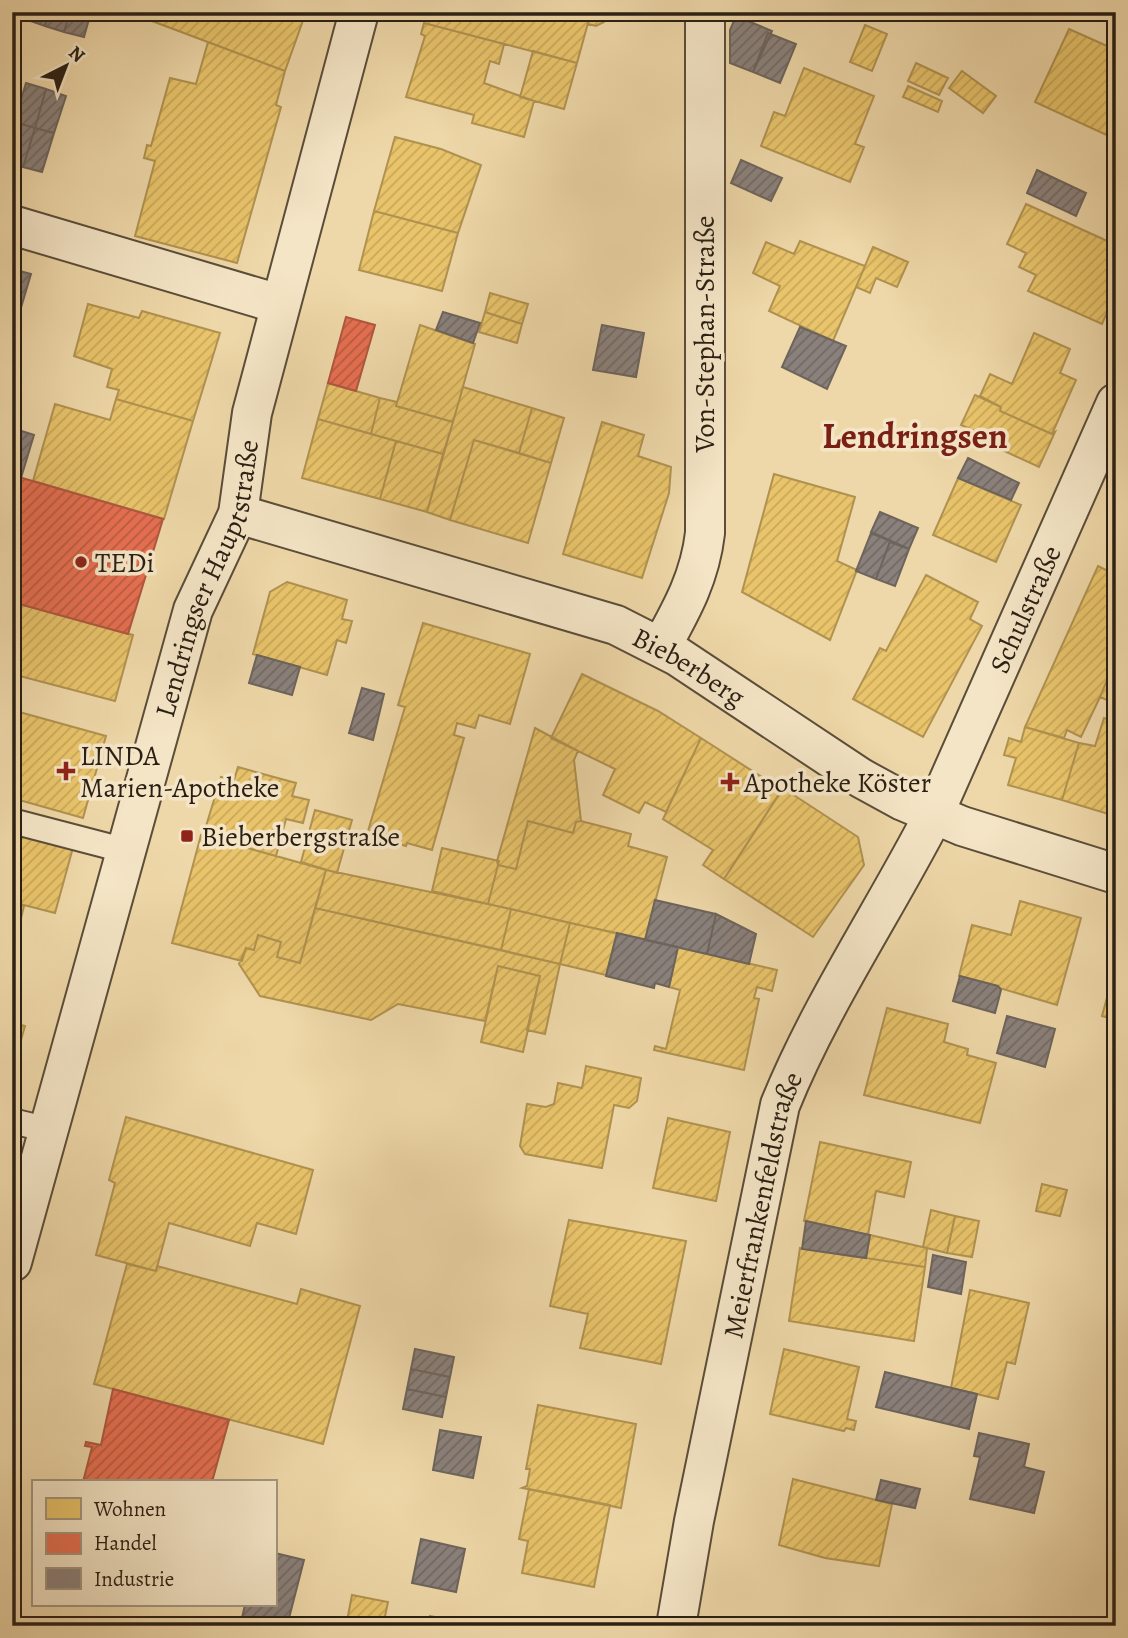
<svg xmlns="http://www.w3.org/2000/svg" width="1128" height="1638" font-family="Alegreya,serif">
	<defs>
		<pattern id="homes-hatch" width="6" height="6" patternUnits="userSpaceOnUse" patternTransform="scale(1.75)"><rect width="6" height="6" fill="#e9c46a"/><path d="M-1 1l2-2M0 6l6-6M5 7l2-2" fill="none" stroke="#c8a85b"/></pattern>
		<pattern id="shops-hatch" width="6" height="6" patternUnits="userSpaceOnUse" patternTransform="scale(1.75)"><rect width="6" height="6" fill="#e76f51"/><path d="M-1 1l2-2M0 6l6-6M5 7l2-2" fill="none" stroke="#bb5b42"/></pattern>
		<pattern id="industry-hatch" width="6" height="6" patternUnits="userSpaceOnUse" patternTransform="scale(1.75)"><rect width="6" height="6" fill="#8a817c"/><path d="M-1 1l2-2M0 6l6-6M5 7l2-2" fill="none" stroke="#716964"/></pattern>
	</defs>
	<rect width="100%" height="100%" fill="#eed7a8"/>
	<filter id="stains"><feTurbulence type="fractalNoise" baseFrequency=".00286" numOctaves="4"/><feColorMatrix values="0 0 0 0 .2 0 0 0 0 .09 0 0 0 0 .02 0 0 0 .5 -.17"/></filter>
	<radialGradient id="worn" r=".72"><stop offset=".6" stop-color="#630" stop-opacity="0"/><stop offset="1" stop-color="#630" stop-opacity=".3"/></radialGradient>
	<path fill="url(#homes-hatch)" stroke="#b09250" stroke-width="2" d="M128,12H306L285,71Z
		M427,12H591L577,63L424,23Z
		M591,12H607L604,22L596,26L588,24Z
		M810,12H837L833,21Z
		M424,23L504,44L499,64L490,61L484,83L534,101L524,137L472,123L474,115L406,97L425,36L421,34Z
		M865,25L887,34L872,71L850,62Z
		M1069,29L1116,50L1113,138L1035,102Z
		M208,42L285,71L276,105L281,107L237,263L135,236L155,161L144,158L147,145L151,146L170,78L196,84Z
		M533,51L577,63L564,109L520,97Z
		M916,63L948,78L939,95L908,81Z
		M804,68L874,96L855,144L864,147L850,182L761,146L774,112L785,116Z
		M962,71L996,96L983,113L949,88Z
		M908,86L942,101L938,112L903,97Z
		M395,137L441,149L481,165L458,233L374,211Z
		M1026,204L1116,245V292L1102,324L1028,291L1036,275L1019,267L1026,253L1007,244Z
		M374,211L458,233L442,291L359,270Z
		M800,241L865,266L833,341L769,311L780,286L753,273L766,242L794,254Z
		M873,247L908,262L897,287L876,278L870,293L856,287Z
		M490,293L528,304L522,324L485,312Z
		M88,304L139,318L142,311L220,333L193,421L116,399L119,390L107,387L112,369L74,356Z
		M485,312L522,324L517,343L479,332Z
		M420,325L475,344L453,422L396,406Z
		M1034,333L1070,349L1060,373L1076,380L1052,434L1000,411L1001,407L980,396L990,374L1012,384Z
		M328,383L380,398L371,434L318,419Z
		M463,387L532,408L519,453L474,440L450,520L427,512Z
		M975,395L1001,407L1000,411L1052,434L1055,432L1039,467L985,442L982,434L961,425Z
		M380,398L397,402L396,406L453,422L443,454L371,434Z
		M116,399L193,421L164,519L33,481L55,404L110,420Z
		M532,408L564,418L551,463L519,453Z
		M318,419L396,441L380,499L302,478Z
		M602,422L644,435L638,456L671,467L669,493L642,578L563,554Z
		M474,440L551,463L528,543L450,520Z
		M396,441L443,454L427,512L380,499Z
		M774,474L855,497L837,561L857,570L830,640L742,592Z
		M958,478L1021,505L996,562L933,535Z
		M1098,566L1116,575V659L1100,697L1081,737L1067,730L1064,738L1025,727Z
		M926,575L978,602L970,619L982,626L923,737L853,699L880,648L886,651Z
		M287,582L347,600L342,619L352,621L346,643L337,640L327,675L253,654L270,592Z
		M12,602L133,635L115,701L12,674Z
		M423,623L530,654L510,724L479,715L475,728L457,723L454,735L464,738L432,850L407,843L406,846L399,844L400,841L368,831L405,707L398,705Z
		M1116,659V704L1100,697Z
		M582,674L658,711L701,738L666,812L645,802L639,813L603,795L615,769L551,738Z
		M12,710L106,736L83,818L12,798Z
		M1104,718L1116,722L1115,816L1062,800L1079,743L1095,746Z
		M1025,727L1079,743L1062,800L1008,785L1016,758L1004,755L1009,738L1021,742Z
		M535,728L578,751L574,760L581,821L576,822L573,833L528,821L516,869L498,865L497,861Z
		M701,738L782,790L724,879L703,865L713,850L663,819Z
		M238,767L296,783L292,796L309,800L303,823L286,819L276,856L203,836L221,777L234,780Z
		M783,788L858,837L864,865L813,937L724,879Z
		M315,810L352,820L337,873L301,862Z
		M528,821L573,833L576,822L581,821L631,834L628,846L667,857L645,940L488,904L498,865L516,869Z
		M12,827L74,844L55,913L12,902Z
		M201,835L326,870L300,963L277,957L281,942L258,935L254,950L246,948L242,961L172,943Z
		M442,848L499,861L488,904L432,891Z
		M326,870L511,909L501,950L315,908Z
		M1020,901L1081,918L1057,1005L959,976L972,925L1011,935Z
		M12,903L24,906L12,955Z
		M315,908L560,964L545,1034L527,1030L540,976L498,966L485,1021L398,1004L371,1020L260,996L239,964L246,948L254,950L258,935L281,942L277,957L300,963Z
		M511,909L570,923L560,964L501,950Z
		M570,923L617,933L606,975L560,964Z
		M678,947L777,970L772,991L757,987L754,998L759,999L744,1070L654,1050L655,1046L666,1049L680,990L669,987Z
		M1116,964V1020L1102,1016Z
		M498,966L540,976L523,1052L481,1042Z
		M887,1008L948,1024L944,1042L968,1049L967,1055L996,1063L980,1123L864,1095Z
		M12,1023L25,1026L12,1071Z
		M586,1066L641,1078L637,1101L629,1108L614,1105L602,1168L525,1154L520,1146L527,1104L546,1107L554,1104L558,1083L582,1088Z
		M126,1117L313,1170L296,1234L257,1223L250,1246L169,1223L156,1271L96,1255L115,1183L109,1180Z
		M668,1118L730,1132L716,1201L653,1188Z
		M820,1142L911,1162L904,1197L876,1191L868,1235L804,1221Z
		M1042,1184L1067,1190L1060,1216L1036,1211Z
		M931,1210L955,1216L947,1253L923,1247Z
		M955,1216L979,1221L972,1257L947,1253Z
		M569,1220L686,1241L661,1364L580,1348L588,1314L550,1306Z
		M870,1235L927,1248L925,1267L866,1258Z
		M800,1248L925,1267L914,1341L789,1321Z
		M127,1264L156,1271L157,1266L297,1304L301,1289L360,1306L323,1444L94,1384Z
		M970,1290L1029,1303L1015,1364L1007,1362L998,1399L951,1388Z
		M784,1349L859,1367L847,1419L856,1421L854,1430L846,1428L844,1431L770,1414Z
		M538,1405L636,1424L621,1508L522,1488L527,1486L530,1469H526Z
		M793,1479L892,1504L879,1566L825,1558L779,1545Z
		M529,1489L610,1505L594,1587L522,1573L528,1541L519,1539Z
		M352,1595L388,1602L383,1626H346Z
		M430,1616L466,1623V1626H427Z"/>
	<path fill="url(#shops-hatch)" stroke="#ae573f" stroke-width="2" d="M346,317L375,325L356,391L328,383Z
		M12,475L163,519L128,634L12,602Z
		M113,1389L229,1420L212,1482H83L92,1447L85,1446L86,1442L101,1445Z"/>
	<path fill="url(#industry-hatch)" stroke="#6d645d" stroke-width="2" d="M12,12H27L25,19Z
		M27,12H49L45,26L25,19Z
		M49,12H70L64,32L45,26Z
		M70,12H91L84,37L64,32Z
		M736,16L772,31L753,72L730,63V30Z
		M768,33L796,44L780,83L753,72Z
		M26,83L46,89L35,128L14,122Z
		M46,89L66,96L54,133L35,128Z
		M14,122L35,128L23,167L12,163Z
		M35,128L54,133L42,172L23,167Z
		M741,160L782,178L771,201L731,183Z
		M1037,170L1086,193L1076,216L1027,193Z
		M12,269L31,274L12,338Z
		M443,312L480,323L473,343L436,330Z
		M602,325L644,333L636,377L593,370Z
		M800,327L846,346L827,389L782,367Z
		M12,428L34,435L21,478L12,475Z
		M968,458L1019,483L1011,500L958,478Z
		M880,512L918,528L909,549L871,532Z
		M871,533L890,541L876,579L856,571Z
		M890,542L909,549L895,586L876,579Z
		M257,655L300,667L292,695L249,683Z
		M362,688L384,694L373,740L349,733Z
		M655,900L716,914L707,954L645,940Z
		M716,914L756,934L749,964L707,954Z
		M617,933L678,947L669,987L655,983L654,988L606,976Z
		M960,976L998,986L1001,990L995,1013L953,1001Z
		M1007,1016L1055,1029L1045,1067L997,1053Z
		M806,1221L870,1235L866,1258L802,1249Z
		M933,1255L966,1262L961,1294L928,1287Z
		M415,1349L454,1357L450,1377L411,1369Z
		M411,1369L450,1377L446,1397L407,1389Z
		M885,1372L977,1394L969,1429L876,1407Z
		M407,1389L446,1397L442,1417L403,1409Z
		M440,1430L481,1437L473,1478L433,1470Z
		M979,1433L1029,1444L1024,1467L1044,1472L1034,1513L970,1499L980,1457L974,1456Z
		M881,1480L920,1489L915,1508L876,1500Z
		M421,1539L465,1549L456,1592L412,1583Z
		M275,1553L304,1560L287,1626H240L245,1605H275Z"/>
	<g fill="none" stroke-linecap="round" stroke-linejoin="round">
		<g stroke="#5b4d39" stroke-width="28">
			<path id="lane" d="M12,821L127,851
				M12,1121L49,1130"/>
		</g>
		<g stroke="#5b4d39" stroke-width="42">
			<g id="street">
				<path d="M12,225L279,304"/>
				<path id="s1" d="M238,514L616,625L677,656L861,778L903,801L962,826L1116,874"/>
				<path d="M661,647C682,609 700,577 705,533V12"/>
				<path id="s2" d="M12,1262L193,610L238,514L252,413L359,12"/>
				<path id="s3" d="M676,1626L694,1521L780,1105C821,1004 883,913 933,816L1116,403"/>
			</g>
		</g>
		<use href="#lane" stroke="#f4e5c6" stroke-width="24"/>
		<use href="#street" stroke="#f4e5c6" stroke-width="38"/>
	</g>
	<g fill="#8f2418" stroke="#f4e5c6" stroke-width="2.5">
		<circle cx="81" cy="562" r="7"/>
		<path d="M62.5 760.5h7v7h7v7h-7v7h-7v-7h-7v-7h7z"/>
		<path d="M726.5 771.5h7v7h7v7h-7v7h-7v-7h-7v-7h7z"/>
		<rect x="180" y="829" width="14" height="14" rx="3.5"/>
	</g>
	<g text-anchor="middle" stroke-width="7" stroke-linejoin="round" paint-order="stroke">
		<g font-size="28" fill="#2a1f14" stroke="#f4e5c6">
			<text transform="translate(704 334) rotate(-90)" y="10">Von-Stephan-Straße</text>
			<text dy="10" stroke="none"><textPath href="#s2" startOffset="712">Lendringser Hauptstraße</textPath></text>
			<text dy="10" stroke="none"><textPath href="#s3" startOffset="1085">Schulstraße</textPath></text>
			<text dy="10" stroke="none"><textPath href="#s1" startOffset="478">Bieberberg</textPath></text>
			<text dy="10" stroke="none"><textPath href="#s3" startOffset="430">Meierfrankenfeldstraße</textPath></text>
		</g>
		<g font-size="28" fill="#2a1f14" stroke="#f4e5c6" text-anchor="start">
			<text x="95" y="572">TEDi</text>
			<text x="80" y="765">LINDA<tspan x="80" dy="32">Marien-Apotheke</tspan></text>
			<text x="744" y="792">Apotheke Köster</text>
			<text x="201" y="846">Bieberbergstraße</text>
		</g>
		<g font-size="35" font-weight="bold" fill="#7a1f14" stroke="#f4e5c6">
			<text x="915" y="448">Lendringsen</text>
		</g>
	</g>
	<rect width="1128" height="1638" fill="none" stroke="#eed7a8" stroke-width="42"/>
	<rect x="14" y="14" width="1100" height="1610" fill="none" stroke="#2a1f14" stroke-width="3.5"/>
	<rect x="21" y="21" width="1086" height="1596" fill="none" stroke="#2a1f14" stroke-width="2"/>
	<rect x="32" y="1480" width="245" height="126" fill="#f4e5c6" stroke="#a3967f" stroke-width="2"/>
	<rect x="46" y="1498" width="35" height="21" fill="#e9c46a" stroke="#a3967f" stroke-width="2"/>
	<text x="94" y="1516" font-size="21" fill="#2a1f14">Wohnen</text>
	<rect x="46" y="1533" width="35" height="21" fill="#e76f51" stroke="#a3967f" stroke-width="2"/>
	<text x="94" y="1550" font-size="21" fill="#2a1f14">Handel</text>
	<rect x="46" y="1568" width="35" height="21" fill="#8a817c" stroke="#a3967f" stroke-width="2"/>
	<text x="94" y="1586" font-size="21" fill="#2a1f14">Industrie</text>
	<g transform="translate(66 66) rotate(42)" stroke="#f4e5c6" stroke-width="5" paint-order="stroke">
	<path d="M0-5L12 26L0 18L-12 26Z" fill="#2a1f14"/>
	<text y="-10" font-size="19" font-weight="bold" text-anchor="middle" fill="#2a1f14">N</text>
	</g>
	<rect width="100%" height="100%" filter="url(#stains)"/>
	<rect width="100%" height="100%" fill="url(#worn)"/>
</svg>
